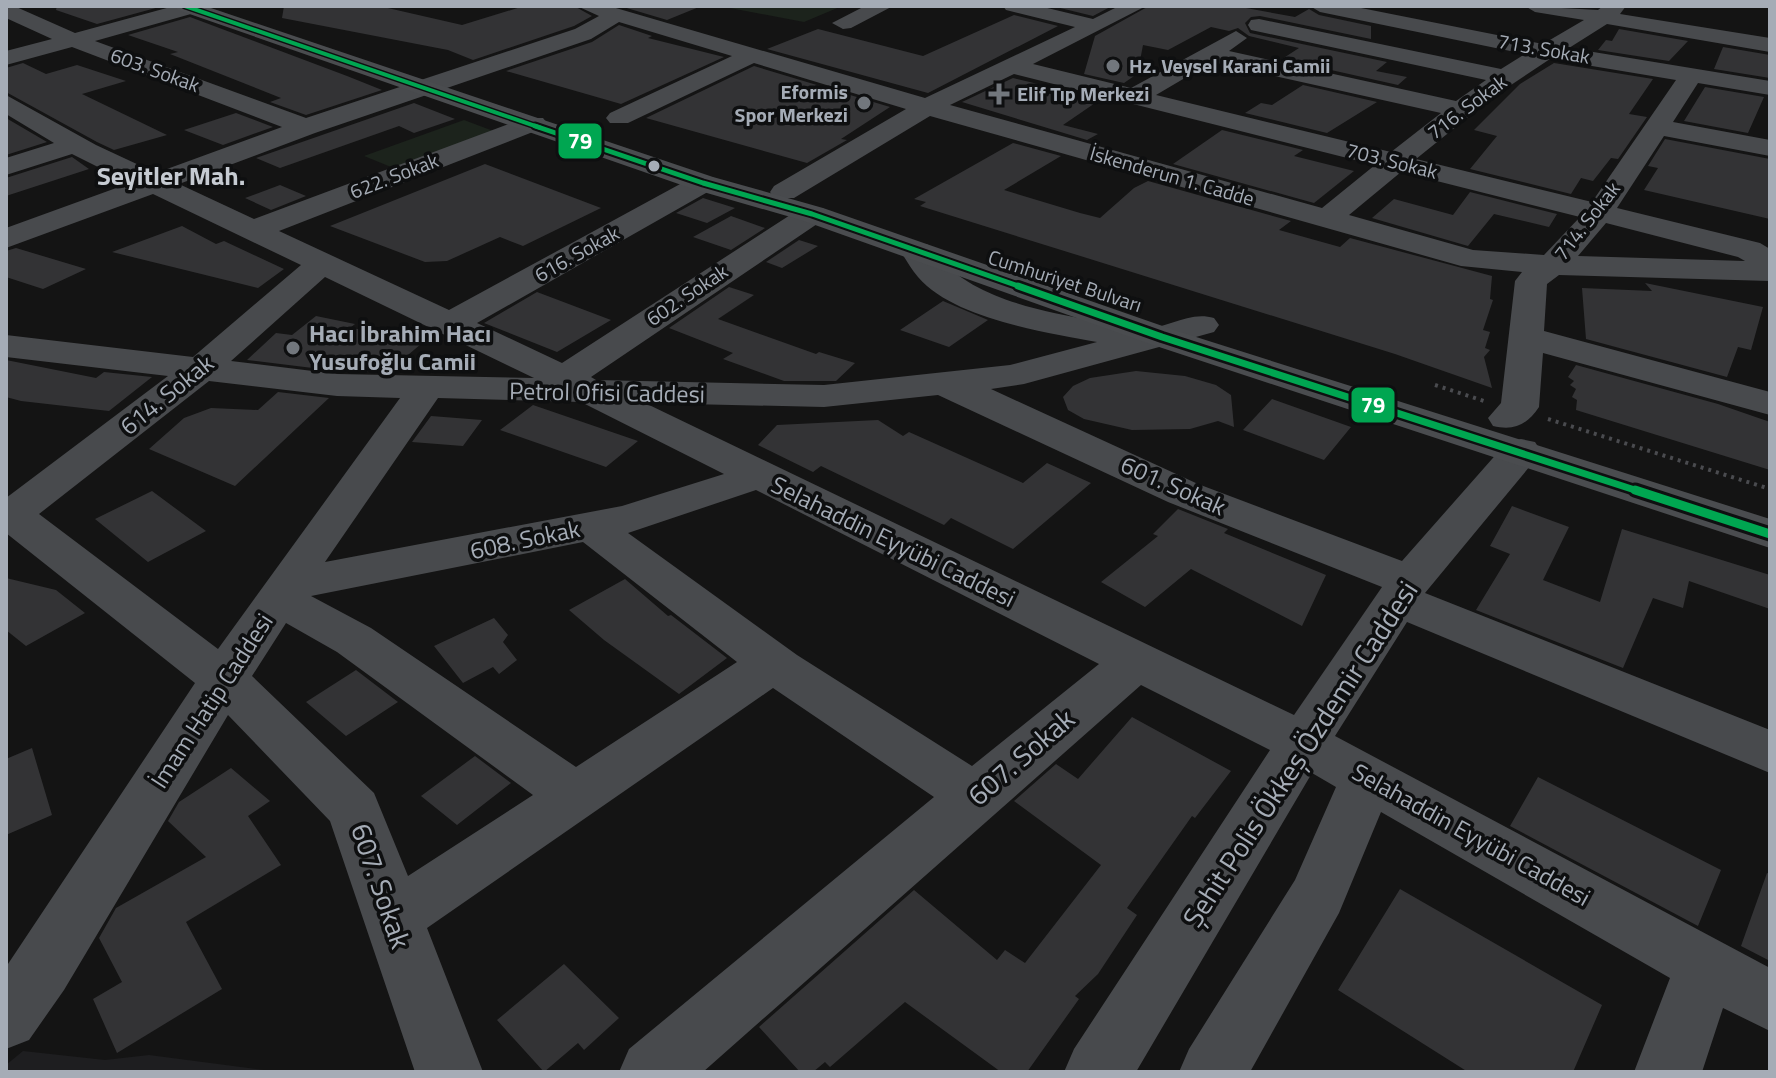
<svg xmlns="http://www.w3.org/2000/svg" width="1776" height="1078" font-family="'Titillium Web',sans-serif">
	<rect width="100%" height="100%" fill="#141414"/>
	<path fill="#1e1e20" d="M23,1051L105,1060L149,1055L278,1072H6V1065Z"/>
	<path fill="#1c231c" d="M720,6H842L804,22Z
		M464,120L496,132L396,169L364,156Z"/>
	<path fill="#333335" d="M57,6H163L97,24L56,10Z
		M284,6H379L462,25L524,6H574L592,16L574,26L473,60L448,50L282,18Z
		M620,6H699V7L667,20Z
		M1052,6H1112L1093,16Z
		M1149,6H1249L1246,8L1295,17L1309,9L1319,15L1371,26V39L1260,16L1251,17L1245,23L1250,33L1387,62L1376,71L1407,77L1398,85L1282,59L1299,48L1249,36L1238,28L1229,31L1211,27L1168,50L1143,45L1139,66L1128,72L1137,74L1124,83L1084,74L1095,36Z
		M1014,15L1058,26L928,93L767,49L818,29L923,56Z
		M190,17L347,76L382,90L306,115L270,102L281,98L170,54L178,52L128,35Z
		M619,25L652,36L648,38L724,57L621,104L506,71L592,42Z
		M1619,29L1688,41L1669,61L1598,50L1606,40L1612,41Z
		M1723,47L1770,55V78L1714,69Z
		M23,63L46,74L77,65L126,81L82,94L167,135L114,150L97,142L6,92V68Z
		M1554,63L1653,79L1629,114L1647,117L1618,159L1611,158L1593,181L1581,178L1571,194L1470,169L1497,136L1474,130L1520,84Z
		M754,66L890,107L841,139L847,140L807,163L646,118Z
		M1013,78L1101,99L1063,125L1098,134L1087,140L962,102Z
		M1303,85L1377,102L1327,133L1245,113L1261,103L1272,105Z
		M1705,87L1764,97L1748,133L1684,121Z
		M414,103L455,119L414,133L399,126L280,168L256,158Z
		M236,113L273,127L223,145L184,130Z
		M6,118L47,142L6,155Z
		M1222,130L1303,150L1294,156L1354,171L1314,203L1173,164Z
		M1665,139L1770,159V219L1644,190L1658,168L1648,166Z
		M1013,143L1061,156L1004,190L1080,213L1100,218L1134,188L1148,181L1291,221L1279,230L1340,247L1350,238L1492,276L1490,299L1493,300L1483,330L1490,332L1485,348L1490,350L1484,357L1492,388L1395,354L920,206L926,202L914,199Z
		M72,157L89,169L6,196V178Z
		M485,164L601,208L523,246L500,237L447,261L425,262L330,226Z
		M280,185L306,196L271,210L245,198Z
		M1470,192L1557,214L1549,227L1494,214L1468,246L1372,218L1394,199L1453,215Z
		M703,198L735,208L707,223L676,213Z
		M731,216L765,228L731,250L693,237Z
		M182,226L216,244L224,241L284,269L258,288L112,252Z
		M799,240L818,246L782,268L766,262Z
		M16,248L86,269L43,289L6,277V251Z
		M1645,283L1763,307L1751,350L1738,347L1727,377L1586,339L1582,288L1652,291Z
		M729,287L754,295L718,319L816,354L819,352L855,363L836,381H784L723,359L733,353L669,328Z
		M537,292L611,320L557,352L484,323Z
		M943,301L988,320L949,347L900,330Z
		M316,316L355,324L350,328L428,338L388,372L337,371L247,360L276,333L292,335Z
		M6,360L96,378L104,372L152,377L109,411L21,401L6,397Z
		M1576,365L1718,404L1770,422V470L1576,410L1577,400L1572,397L1576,389L1570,385L1574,381L1568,377Z
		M1136,371L1185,376L1216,385L1231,395L1234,427L1218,421L1190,429L1132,430L1084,419L1068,410L1063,397L1073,386L1090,378Z
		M278,392L329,398L235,486L149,449L184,418L211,408L258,410Z
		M1272,399L1351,427L1324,460L1243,430Z
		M533,405L638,441L606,467L500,430Z
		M431,416L482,420L463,446L412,442Z
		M878,420L903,436L909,432L1023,483L1047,463L1091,483L1013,549L951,518L944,525L821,466L813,472L758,445L777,425Z
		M152,491L206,531L148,562L95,519Z
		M1512,506L1569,527L1543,580L1600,602L1622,529L1770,575V609L1689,581L1683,608L1653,598L1623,668L1476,610L1510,554L1490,546Z
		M1178,509L1228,529L1224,533L1326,575L1302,626L1191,569L1145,607L1101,582L1158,536L1153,534Z
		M6,578L56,590L85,613L26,646L6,630Z
		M625,579L668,616L671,615L727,658L679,694L604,640L569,610Z
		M494,618L508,635L503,642L517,660L499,674L493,667L463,683L434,646Z
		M356,670L398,702L346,736L306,702Z
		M1132,717L1231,771L1195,818L1192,816L1127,908L1137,915L1098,974L1075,996L1079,999L1027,1072H1001L905,1002L830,1067L825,1062L813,1072H800L759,1027L914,890L997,960L1005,950L1025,963L1101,865L1014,801L1056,764L1078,779Z
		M32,748L52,815L6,835V759Z
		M475,756L511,783L457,825L421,796Z
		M231,768L270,801L248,816L281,865L186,922L222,989L117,1053L93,999L122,982L99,938L116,908L206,857L168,821L179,802Z
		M1538,777L1721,870L1698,926L1510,826Z
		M1767,873L1770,874V961L1741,946Z
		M1400,889L1602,1005L1573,1072H1468L1338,990Z
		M564,964L619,1018L584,1050L578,1043L544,1072L497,1020Z"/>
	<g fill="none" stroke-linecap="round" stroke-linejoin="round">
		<path stroke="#4a4b4f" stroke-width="4" stroke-dasharray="3 5" stroke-linecap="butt" d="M1435,385L1484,401
			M1548,419L1770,489"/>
		<path fill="#484a4d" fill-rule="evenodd" d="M6,6H14L75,33L174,6H200L198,12L95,41L306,118L575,29L599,16L577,6H609L925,98L1075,27L1006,10L1003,6H1039L1093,19L1119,6H1146L1033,64L1131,88L1236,31L1247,38L1229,51L1456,101L1486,80L1251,30L1248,25L1251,20L1259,19L1501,69L1525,54L1320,12L1310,6H1351L1543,44L1584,20L1535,12L1525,6L1598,10L1603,6H1626L1620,14L1770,38V52L1607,24L1569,48L1770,81V95L1698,83L1673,122L1770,140V156L1664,136L1617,208L1760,243L1770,249V281L1559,275L1547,284L1544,331L1770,392V415L1543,353L1539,407C1527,425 1514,431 1493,426L1488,418L1501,403L1515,281L1522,272L1461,266L930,116L794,198H774L770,192L774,186L906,109L754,63L628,123H610L606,118L610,113L732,56L619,22L591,39L315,133L179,184L254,219L525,118H543L547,123L543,128L279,231L449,310L693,177H713L717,183L713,189L477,323L562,363L801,208H823L827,214L823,220L591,377L596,380L824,385L1010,365L1097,342C1045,332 954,319 918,277C911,269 906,259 900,251L905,244H927C966,298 1033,309 1095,321C1109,324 1129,331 1143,330C1168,328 1189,311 1214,318L1219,325L1214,332L1024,384L991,389L1198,484L1402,561L1507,442L1521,439L1535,442L1541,451L1535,460L1425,593L1770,730V773L1407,622L1335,736L1770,968V1031L1723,1008L1702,1072H1634L1670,978L1381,812L1339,913L1250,1072H1179L1189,1049L1295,880L1336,787L1312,773L1136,1072H1064L1074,1049L1270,750L1141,685L703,1072H619L629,1049L934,797L773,688L427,928L483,1072H415L330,821L228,715L64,990L29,1040L6,1049V967L195,683L6,533V498L168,376L6,357V335L193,357L301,265L153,194L6,248V228L130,183L72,154L6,175V158L54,143L6,114V95L96,145L156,173L282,127L72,47L6,65V51L52,39L6,18ZM1550,59L1676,80L1592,202L1416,159L1493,97ZM1212,62L1441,113L1391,152L1156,95ZM1014,74L1375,165L1322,208L950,105ZM1401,172L1580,217L1544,255L1473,250L1349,215ZM1606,223L1738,257L1745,261L1578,256ZM325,277L509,366L534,378L337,374L231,361ZM209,381L337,396L400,398L218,649L39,514ZM938,395L1168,502L1382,587L1294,715L645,403L824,407ZM438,398L581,402L724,474L622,506L325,562ZM756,490L1099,664L972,766L797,655L628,533ZM583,542L737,662L576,767L371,628L311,596ZM286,623L337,652L533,795L408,876L374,793L252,676Z
			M865,6H893L851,28L843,29L832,23Z"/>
		<path fill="#4a4c4f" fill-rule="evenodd" d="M175,6H205L713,177L823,208L1174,330L1770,519V548L1150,344L801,220L693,189L178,10Z"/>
		<g stroke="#0e0f10" stroke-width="7">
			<path id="bus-1-far3" d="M185,6L541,128"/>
		</g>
		<g stroke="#0e0f10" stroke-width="9">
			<path id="bus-1-far2" d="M535,126L703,183L812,214L1024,288"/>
		</g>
		<g stroke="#0e0f10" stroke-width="12">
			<path id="bus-1-far1" d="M1018,286L1162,337L1641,492"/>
		</g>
		<g stroke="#0e0f10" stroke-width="15">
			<path id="bus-1" d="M1635,490L1770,534"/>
		</g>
		<use href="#bus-1-far3" stroke="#00a651" stroke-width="4"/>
		<use href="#bus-1-far2" stroke="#00a651" stroke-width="5"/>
		<use href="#bus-1-far1" stroke="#00a651" stroke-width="7"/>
		<use href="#bus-1" stroke="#00a651" stroke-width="9"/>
	</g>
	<g fill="#72777d" stroke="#0e0f10" stroke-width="3">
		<circle cx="1113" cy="66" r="8"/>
		<path d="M995 82h8v8h8v8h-8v8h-8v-8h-8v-8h8z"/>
		<circle cx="864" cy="103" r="8"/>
		<circle cx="293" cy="348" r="8"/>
	</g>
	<circle fill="#a5acb6" stroke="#0e0f10" stroke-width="3" cx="654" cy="166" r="7"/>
	<g text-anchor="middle" stroke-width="7" stroke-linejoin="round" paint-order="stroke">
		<g font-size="20" fill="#a5acb6" stroke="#0e0f10">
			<text transform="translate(1544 49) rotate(10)" y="7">713. Sokak</text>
			<text transform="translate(155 70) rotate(20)" y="7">603. Sokak</text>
			<text transform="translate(1467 107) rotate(-37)" y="7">716. Sokak</text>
			<text transform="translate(1392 161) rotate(14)" y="7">703. Sokak</text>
			<text transform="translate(394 176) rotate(-21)" y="7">622. Sokak</text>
			<text transform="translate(1172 176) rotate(16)" y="7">İskenderun 1. Cadde</text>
			<text transform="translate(1587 221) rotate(-52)" y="7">714. Sokak</text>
			<text transform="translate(577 254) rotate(-29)" y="7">616. Sokak</text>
			<text transform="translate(1065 281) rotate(18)" y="7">Cumhuriyet Bulvarı</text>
			<text transform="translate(687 295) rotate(-34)" y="7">602. Sokak</text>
		</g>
		<g font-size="20" font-weight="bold" fill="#a5acb6" stroke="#0e0f10" text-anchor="start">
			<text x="1129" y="73">Hz. Veysel Karani Camii</text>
			<text x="848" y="99" text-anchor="end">Eformis<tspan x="848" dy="23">Spor Merkezi</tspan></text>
			<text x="1017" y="101">Elif Tıp Merkezi</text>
		</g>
		<g font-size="24" font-weight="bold" fill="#a5acb6" stroke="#0e0f10" text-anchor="start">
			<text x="309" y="342">Hacı İbrahim Hacı<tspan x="309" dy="28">Yusufoğlu Camii</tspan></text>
		</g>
		<g font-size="24" fill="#a5acb6" stroke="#0e0f10">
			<text transform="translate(607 393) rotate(1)" y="8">Petrol Ofisi Caddesi</text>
			<text transform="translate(167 395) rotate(-39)" y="8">614. Sokak</text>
			<text transform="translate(1173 486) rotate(24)" y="8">601. Sokak</text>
			<text transform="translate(525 540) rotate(-12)" y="8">608. Sokak</text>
			<text transform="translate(893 542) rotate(26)" y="8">Selahaddin Eyyübi Caddesi</text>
			<text transform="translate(212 701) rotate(-57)" y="8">İmam Hatip Caddesi</text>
			<text transform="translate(1471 835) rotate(29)" y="8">Selahaddin Eyyübi Caddesi</text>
		</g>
		<g font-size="26" font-weight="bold" fill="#c6cbd2" stroke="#0e0f10">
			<text x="171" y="185">Seyitler Mah.</text>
		</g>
		<g font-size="28" fill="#a5acb6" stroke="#0e0f10">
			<text transform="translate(1300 754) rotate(-57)" y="10">Şehit Polis Ökkeş Özdemir Caddesi</text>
			<text transform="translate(1021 757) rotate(-41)" y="10">607. Sokak</text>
			<text transform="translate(381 886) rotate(71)" y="10">607. Sokak</text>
		</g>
	</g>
	<g stroke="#0e0f10" stroke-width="3">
		<rect x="557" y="122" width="46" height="38" rx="8" fill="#00a651"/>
		<rect x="1350" y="386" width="46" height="38" rx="8" fill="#00a651"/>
	</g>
	<g font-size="22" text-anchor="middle" font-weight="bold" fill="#fff">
		<text x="580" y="149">79</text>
		<text x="1373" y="413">79</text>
	</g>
	<rect width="1776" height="1078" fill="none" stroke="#a5acb6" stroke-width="16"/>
</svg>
